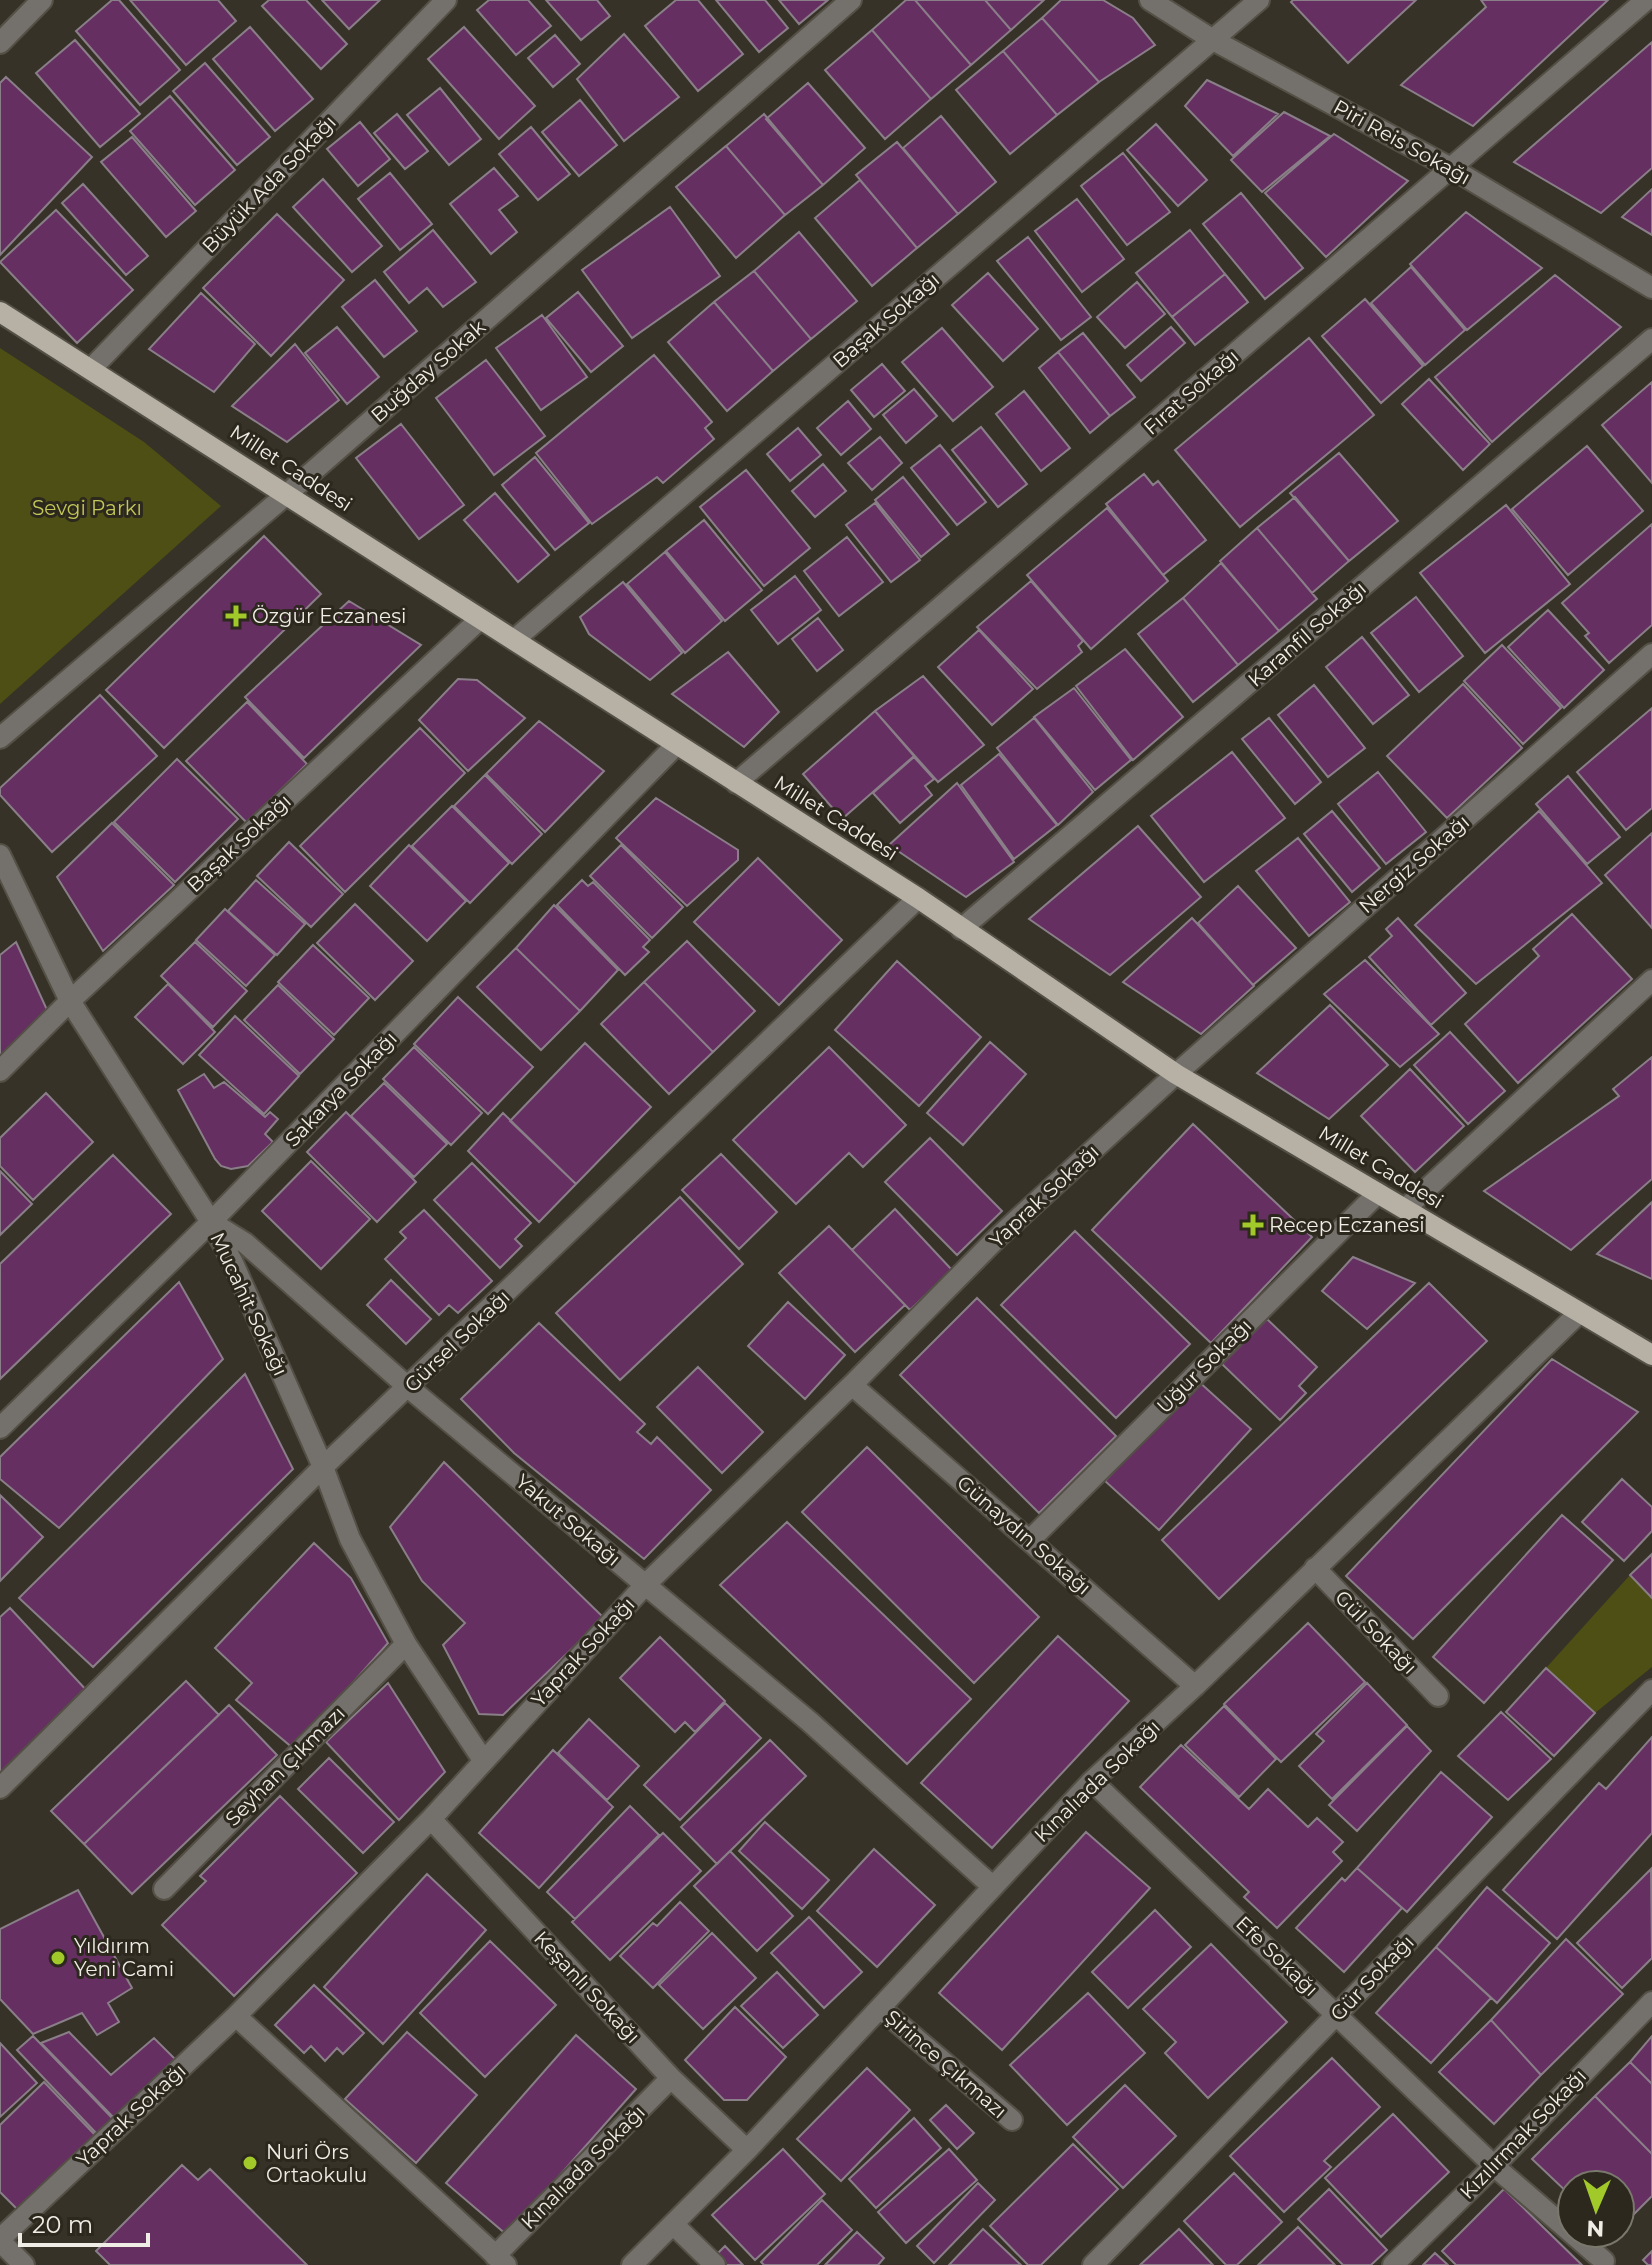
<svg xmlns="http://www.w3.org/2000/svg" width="1652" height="2265" font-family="Montserrat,sans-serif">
	<rect width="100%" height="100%" fill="#363227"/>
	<path fill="#4d4f15" d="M0,348L144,442L221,506L0,704Z
		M1630,1575L1652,1598V1667L1595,1713L1546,1668Z"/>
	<path fill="#652f62" stroke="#8a7e88" stroke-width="2" d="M112,0H119L180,70L140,105L76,31Z
		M130,0H218L236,21L186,65Z
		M269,0H306L347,44L321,69L262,6Z
		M322,0H380L349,29Z
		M489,0H528L551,26L516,55L477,10Z
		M546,0H597L610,16L581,40Z
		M676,0H698L743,54L698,91L645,26Z
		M716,0H765L788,28L759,52Z
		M779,0H828L799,24Z
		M906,0H915L971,65L931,99L872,30Z
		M915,0H985L1011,30L971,65Z
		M985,0H1044L1011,30Z
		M1061,0H1103L1133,18L1155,45L1099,82L1042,18Z
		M1293,0H1416L1348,63L1291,2Z
		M1481,0H1608L1473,126L1401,85L1486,7Z
		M1042,18L1099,82L1057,115L1003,51Z
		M250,27L313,99L275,131L213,59Z
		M464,27L535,106L499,139L428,59Z
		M872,30L931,99L885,139L825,70Z
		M624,34L679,97L624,141L577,79Z
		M555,35L580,64L553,87L528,58Z
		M75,40L140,114L100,147L36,73Z
		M1652,42V168L1601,213L1514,162Z
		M1003,51L1057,115L1010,154L956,90Z
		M205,63L270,137L237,165L173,91Z
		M6,77L92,157L0,255V83Z
		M1207,80L1278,114L1233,156L1185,106Z
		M808,83L865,148L823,185L766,119Z
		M440,88L481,139L449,165L407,115Z
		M170,96L235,170L195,205L130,131Z
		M580,100L617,145L579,176L542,132Z
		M1284,112L1330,136L1262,192L1231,160Z
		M397,114L428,151L405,169L374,133Z
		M764,114L823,185L785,215L726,146Z
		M941,116L996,182L958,214L903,148Z
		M360,122L390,159L358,186L327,149Z
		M1156,124L1207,180L1178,206L1127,150Z
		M531,127L570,174L538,200L499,154Z
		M1334,134L1408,181L1326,257L1265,193Z
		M132,137L196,211L166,237L101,162Z
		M897,142L958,214L917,248L856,175Z
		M726,146L785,215L736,258L676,187Z
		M1123,153L1170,212L1127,245L1081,186Z
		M494,168L518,196L499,210L517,232L491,254L450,204Z
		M390,173L432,224L400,250L358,199Z
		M323,179L382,246L352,272L293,207Z
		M860,180L917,248L872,286L815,218Z
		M83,184L148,256L126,275L62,203Z
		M1652,189V235L1622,217Z
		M1241,193L1303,268L1265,299L1203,224Z
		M1077,199L1124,259L1082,292L1035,231Z
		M670,207L720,276L632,338L582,270Z
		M56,210L133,290L77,343L0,262Z
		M1466,212L1542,268L1467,330L1410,264Z
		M277,214L344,280L271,356L203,288Z
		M433,230L476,282L443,307L427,288L409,303L384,272Z
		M1190,230L1225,274L1172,317L1136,273Z
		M799,232L857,301L811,339L754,271Z
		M1028,237L1091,317L1061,340L997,261Z
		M1411,267L1465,330L1425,365L1371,303Z
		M754,271L811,339L773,371L714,302Z
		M988,273L1038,329L1003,361L952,305Z
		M1225,274L1248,302L1195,345L1172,317Z
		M1555,275L1621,327L1492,442L1435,377Z
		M375,280L417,331L384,357L342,307Z
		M1137,282L1165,314L1125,348L1097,317Z
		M578,292L623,346L591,372L546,318Z
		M201,293L255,344L214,392L149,349Z
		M1365,299L1423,366L1381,403L1322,336Z
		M714,302L773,371L727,411L668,342Z
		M542,315L587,377L541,410L496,348Z
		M337,327L379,377L347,404L305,353Z
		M1171,327L1185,343L1141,381L1127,365Z
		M942,328L993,387L953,421L902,362Z
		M1083,333L1135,397L1110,416L1058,352Z
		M1309,338L1374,415L1240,527L1175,450Z
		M295,344L339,400L287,442L232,406Z
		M1058,352L1110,416L1090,433L1039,368Z
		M654,355L712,422L705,428L714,439L663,483L657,477L592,524L536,453Z
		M486,360L545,436L494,475L436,398Z
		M882,364L905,391L874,417L851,390Z
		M1429,379L1490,444L1463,470L1402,404Z
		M1652,382V483L1602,425Z
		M914,389L937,416L906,443L883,415Z
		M1024,391L1070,448L1041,471L996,414Z
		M848,401L871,429L841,455L817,428Z
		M401,424L464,505L419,539L356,458Z
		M981,427L1027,484L998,507L952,450Z
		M798,428L821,455L790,481L767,454Z
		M880,437L902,463L872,490L848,463Z
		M940,445L986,502L957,525L911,468Z
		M1587,446L1643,511L1568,575L1512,509Z
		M1339,453L1398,521L1349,561L1290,493Z
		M535,457L589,523L555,550L502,485Z
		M823,464L846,491L815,517L792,491Z
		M746,470L810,548L764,586L700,507Z
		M1144,474L1153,485L1158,481L1206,540L1163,575L1106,504Z
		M903,477L949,534L921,557L875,500Z
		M495,493L549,555L518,582L464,520Z
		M1295,497L1349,561L1312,593L1257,528Z
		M875,503L920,560L891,582L846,525Z
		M1506,505L1570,584L1485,653L1420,573Z
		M1107,508L1168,581L1091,649L1027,575Z
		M704,520L762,590L725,621L666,551Z
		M1652,524V625L1609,663L1585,636L1589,633L1562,603Z
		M1257,528L1317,599L1279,631L1220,561Z
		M264,536L321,594L164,748L106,690Z
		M847,537L883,582L839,616L804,571Z
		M665,552L722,621L685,653L627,584Z
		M1221,563L1279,631L1238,665L1183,598Z
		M795,576L821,610L778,644L751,610Z
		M1031,581L1083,641L1078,646L1082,652L1037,689L977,627Z
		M623,582L682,653L650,680L589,634L580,617Z
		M1416,597L1463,656L1419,692L1371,633Z
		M1183,598L1238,665L1193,702L1138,634Z
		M349,601L421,645L304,758L245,697Z
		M1548,610L1604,670L1564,708L1508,647Z
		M818,618L843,650L817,671L792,639Z
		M979,630L1033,689L992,725L938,667Z
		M1362,637L1409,695L1373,724L1326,667Z
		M1502,645L1561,708L1523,744L1464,681Z
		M1125,649L1183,717L1133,760L1076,686Z
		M728,652L779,712L744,747L672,694Z
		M923,676L984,745L938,782L875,711Z
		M458,679L477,680L525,718L468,771L419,720Z
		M1463,684L1522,748L1447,818L1387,756Z
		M1314,685L1365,748L1328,777L1278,715Z
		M1074,688L1131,760L1095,790L1034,717Z
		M100,695L157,756L52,852L0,795V788Z
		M247,702L307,764L247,823L186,761Z
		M1652,708V808L1626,830L1577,772Z
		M875,711L914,756L842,819L803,774Z
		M1034,718L1093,792L1058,825L997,748Z
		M1269,718L1321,782L1295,804L1242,739Z
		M539,721L604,771L545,832L486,774Z
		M420,728L465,773L345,892L300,846Z
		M1232,752L1285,818L1204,882L1151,816Z
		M999,754L1057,825L1014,859L961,785Z
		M914,757L934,779L925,786L932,795L900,823L873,793Z
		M177,759L238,819L175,882L114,822Z
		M1378,772L1426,832L1386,864L1338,804Z
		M485,775L542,834L512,864L454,806Z
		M1568,776L1620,837L1587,864L1536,804Z
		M957,783L1014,862L966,897L889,845Z
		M656,798L738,850V860L687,906L616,838Z
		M452,806L509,863L470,903L412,846Z
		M1332,811L1380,868L1352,892L1304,834Z
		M1539,811L1602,883L1476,984L1415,925Z
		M112,823L174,885L103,951L57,877Z
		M1138,826L1201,897L1110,975L1029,919Z
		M1652,833V928L1605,875Z
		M1298,838L1350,902L1309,936L1256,871Z
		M289,842L343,894L311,927L257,876Z
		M409,845L466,901L427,941L370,886Z
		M621,845L683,907L652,938L590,876Z
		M758,858L842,940L779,1005L694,922Z
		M256,880L305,924L277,955L228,911Z
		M582,880L588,886L593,882L650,940L643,947L649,952L625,975L557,905Z
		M1238,886L1296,948L1253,985L1198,923Z
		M355,904L413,961L375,1000L317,943Z
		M554,905L618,970L580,1011L516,948Z
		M225,909L275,955L246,986L196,940Z
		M1572,914L1632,979L1518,1083L1465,1024L1539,956L1533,949Z
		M1192,918L1254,986L1201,1034L1123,982Z
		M1398,918L1466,993L1431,1025L1369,957L1392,936L1386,929Z
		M687,941L755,1011L713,1052L644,982Z
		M16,942L48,1012L0,1058V955Z
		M195,942L247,991L213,1027L161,976Z
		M313,945L369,998L334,1035L278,982Z
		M516,948L580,1011L541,1050L477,987Z
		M1365,960L1439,1034L1400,1067L1324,994Z
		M897,961L981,1037L919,1106L835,1030Z
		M644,982L713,1052L669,1094L601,1024Z
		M168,984L215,1032L183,1064L135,1017Z
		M278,985L334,1039L300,1074L244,1020Z
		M458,997L533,1067L488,1114L414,1044Z
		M1330,1005L1388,1065L1329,1119L1257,1073Z
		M235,1016L299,1076L264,1114L199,1055Z
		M1450,1032L1505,1091L1468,1124L1414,1065Z
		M990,1042L1026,1074L963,1145L927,1113Z
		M585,1043L651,1107L576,1184L510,1121Z
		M414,1047L482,1113L451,1145L383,1079Z
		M829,1047L906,1125L863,1167L849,1153L796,1204L733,1140Z
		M1652,1057V1179L1571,1250L1484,1191L1619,1096L1613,1089Z
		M1410,1069L1464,1126L1415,1172L1361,1116Z
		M204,1074L214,1088L224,1082L265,1117L270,1112L278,1119L265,1134L273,1142L248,1166L231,1169L221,1166L215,1159L178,1090Z
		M384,1083L447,1144L414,1177L351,1116Z
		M46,1093L93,1142L33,1200L0,1166V1138Z
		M346,1112L416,1182L377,1222L307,1152Z
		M503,1113L576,1184L539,1222L468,1151Z
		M1193,1124L1312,1237L1211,1343L1092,1230Z
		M930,1138L1002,1211L957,1255L885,1182Z
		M721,1154L777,1212L739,1249L682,1190Z
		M113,1155L171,1214L0,1379V1264Z
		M311,1161L370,1219L321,1269L262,1211Z
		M472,1163L531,1223L515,1239L522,1246L500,1268L434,1200Z
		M0,1171L32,1204L0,1235Z
		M680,1197L743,1264L620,1380L556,1313Z
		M1652,1202V1279L1597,1254Z
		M895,1209L952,1270L910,1310L852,1250Z
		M424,1210L492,1281L458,1313L449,1305L439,1315L385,1259L406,1238L400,1232Z
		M829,1226L905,1305L855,1352L779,1273Z
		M1075,1231L1190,1344L1116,1418L1001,1305Z
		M1353,1257L1415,1283L1367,1329L1322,1291Z
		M391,1280L431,1319L406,1344L367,1305Z
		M179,1282L223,1359L59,1528L0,1479V1457Z
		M1429,1283L1487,1341L1219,1599L1162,1540Z
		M977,1298L1116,1436L1039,1513L900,1375Z
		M788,1302L845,1355L805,1399L748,1346Z
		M1267,1319L1317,1367L1299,1386L1306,1393L1280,1420L1222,1364Z
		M539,1323L645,1424L637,1432L651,1444L657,1437L711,1490L644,1559L514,1453L461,1399Z
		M1552,1359L1638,1412L1413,1639L1346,1576Z
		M698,1367L763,1432L722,1473L657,1407Z
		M245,1374L293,1469L93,1667L19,1598Z
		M1197,1380L1251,1429L1159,1530L1105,1481Z
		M867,1447L1039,1617L974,1683L802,1512Z
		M444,1462L604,1618L503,1715L479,1714L443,1645L465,1623L422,1581L390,1527Z
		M1622,1479L1652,1507V1531L1624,1561L1582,1522Z
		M0,1495L43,1537L0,1581Z
		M1562,1515L1613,1560L1484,1703L1433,1657Z
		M787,1522L971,1699L907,1764L720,1585Z
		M314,1543L351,1578L388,1643L294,1749L236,1700L252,1683L215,1648Z
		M1652,1554V1598L1630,1575Z
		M10,1608L89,1693L0,1775V1617Z
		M1308,1623L1365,1682L1281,1762L1224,1704Z
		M1058,1636L1129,1701L992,1848L921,1783Z
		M660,1637L725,1701L695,1732L685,1722L675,1732L620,1678Z
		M1546,1668L1595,1713L1554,1756L1506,1712Z
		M186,1681L219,1715L84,1844L51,1811Z
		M388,1683L445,1772L399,1820L326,1742Z
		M1367,1683L1407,1725L1332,1799L1299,1766L1324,1741L1316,1734Z
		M725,1703L761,1738L680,1820L644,1785Z
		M229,1705L277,1755L132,1894L84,1844Z
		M1224,1706L1276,1759L1239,1797L1185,1745Z
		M1501,1712L1551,1759L1508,1800L1458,1756Z
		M589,1719L639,1766L607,1800L558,1753Z
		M1407,1726L1431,1751L1357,1831L1329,1805Z
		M1652,1737V1833L1557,1939L1503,1890L1599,1783L1606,1789Z
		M770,1740L806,1776L717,1864L681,1827Z
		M1181,1745L1249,1809L1268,1789L1308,1827L1317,1818L1343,1842L1333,1852L1342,1861L1277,1928L1244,1897L1249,1892L1140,1787Z
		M553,1750L613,1807L539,1888L479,1833Z
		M329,1758L394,1822L363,1853L298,1789Z
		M1441,1772L1492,1817L1407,1912L1357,1868Z
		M280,1796L357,1873L234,1996L162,1925L206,1881L200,1876Z
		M630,1806L659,1835L575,1919L547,1892Z
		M765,1822L829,1880L802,1909L739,1851Z
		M1086,1832L1150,1888L1002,2050L939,1993Z
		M663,1833L701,1871L610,1960L572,1922Z
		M874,1849L935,1905L877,1967L817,1911Z
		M730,1851L793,1916L757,1951L694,1886Z
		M1357,1868L1402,1908L1344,1972L1296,1928L1342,1878L1345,1881Z
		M1651,1869L1652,1958L1622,1988L1577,1943Z
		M427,1874L486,1930L383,2044L324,1987Z
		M1487,1887L1550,1943L1497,2003L1436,1947Z
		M78,1890L132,1988L108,2003L119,2022L97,2035L82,2013L33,2034L0,1999V1929Z
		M680,1902L709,1931L653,1988L620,1956L653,1923L657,1926Z
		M1155,1910L1191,1947L1128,2008L1092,1972Z
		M809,1917L862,1972L824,2008L771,1953Z
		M712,1933L756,1978L703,2029L659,1985Z
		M1566,1939L1623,1994L1541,2075L1491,2020Z
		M490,1941L556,2005L485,2077L420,2013Z
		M1211,1944L1287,2022L1208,2098L1165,2053L1176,2042L1143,2009Z
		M1436,1947L1491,1998L1431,2063L1376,2013Z
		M777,1972L818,2015L783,2048L741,2006Z
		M314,1985L364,2033L343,2054L337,2048L325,2061L311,2046L304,2053L275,2025Z
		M1088,1993L1145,2053L1067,2125L1010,2065Z
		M735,2007L786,2057L747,2100H724L685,2060Z
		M1491,2020L1541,2075L1494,2124L1439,2072Z
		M69,2032L111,2075L154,2038L177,2061L115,2119L41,2043Z
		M407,2032L477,2095L416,2163L345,2099Z
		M576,2035L636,2089L507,2235L446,2183Z
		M33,2036L114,2120L98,2135L17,2050Z
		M1652,2036V2084L1630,2062Z
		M0,2043L37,2083L0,2117Z
		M1332,2058L1380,2107L1324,2161L1331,2167L1284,2212L1230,2156Z
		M1630,2062L1652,2084V2154L1595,2096Z
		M867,2068L910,2110L841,2181L797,2139Z
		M44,2082L96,2136L18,2210L0,2192V2125Z
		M1125,2085L1176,2136L1123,2188L1073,2137Z
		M1595,2096L1652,2154V2196L1620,2228V2185H1572V2197L1532,2159Z
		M946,2105L974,2133L957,2149L930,2120Z
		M1393,2114L1449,2172L1381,2237L1325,2178Z
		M914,2118L941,2148L876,2208L849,2179Z
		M1073,2144L1118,2189L1041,2265H1028L990,2226Z
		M783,2149L825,2194L755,2260L712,2215Z
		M949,2149L977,2180L906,2243L878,2212Z
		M182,2165L198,2180L210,2169L307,2265H110L96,2251Z
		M1234,2173L1282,2222L1237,2265H1226L1184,2221Z
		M978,2183L995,2200L934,2263L917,2246Z
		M1329,2189L1387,2250L1371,2265H1343L1298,2219Z
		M1504,2189L1582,2265H1456L1442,2251Z
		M822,2200L852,2230L817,2265H764L761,2262Z
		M1298,2227L1335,2265H1258Z
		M983,2229L1021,2265H949Z
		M1179,2229L1213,2265H1140Z
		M857,2232L884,2258L878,2265H825Z
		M725,2246L743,2265H722L714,2257Z
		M1652,2251V2265H1648L1643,2260Z
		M1435,2253L1448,2265H1423Z"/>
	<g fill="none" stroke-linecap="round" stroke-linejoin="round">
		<g stroke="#545046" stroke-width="24">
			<path id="minor" d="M1150,0L1213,40L1451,168L1652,288
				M0,43L42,0
				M91,369L446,0
				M514,640L1259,0
				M0,738L287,494L851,0
				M736,783L1646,0
				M0,855L70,1001L211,1222L233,1263L323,1467L350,1539L406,1644L483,1760
				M961,929L1652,339
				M0,1071L70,1001L480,619
				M1405,1209L1652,980
				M211,1222L245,1243L408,1387L810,1722L992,1886
				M852,1385L1195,1686
				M0,1428L211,1222L676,745
				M1030,1540L1378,1193
				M1315,1568L1438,1696
				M1092,1781L1494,2166L1604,2261
				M0,1788L323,1467L918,898
				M431,1819L671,2078L747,2150
				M164,1889L406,1644
				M880,2008L1012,2120
				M236,2016L506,2265
				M674,2225L715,2265
				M0,2239L236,2016L431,1819L646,1584L852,1385L996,1239L1176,1074L1652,654
				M0,2241L24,2265
				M495,2256L671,2078
				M632,2265L747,2150L1092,1781L1195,1686L1579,1313
				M1093,2265L1652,1690
				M1393,2265L1494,2166L1652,2002"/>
		</g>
		<g stroke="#545046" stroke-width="24">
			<path id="major" d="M0,312L918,898L1176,1074L1652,1355"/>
		</g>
		<use href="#minor" stroke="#74716c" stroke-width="20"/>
		<use href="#major" stroke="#b6b0a5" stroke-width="20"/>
	</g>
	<g fill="#a1c929" stroke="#2c281d" stroke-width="3">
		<path d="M232 604h8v8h8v8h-8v8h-8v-8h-8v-8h8z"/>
		<path d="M1249 1213h8v8h8v8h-8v8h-8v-8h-8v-8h8z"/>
		<circle cx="58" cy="1958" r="8"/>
		<circle cx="250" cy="2163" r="8"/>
	</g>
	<g text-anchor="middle" stroke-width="6" stroke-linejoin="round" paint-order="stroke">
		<g font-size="20" fill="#f0ede6" stroke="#2c281d">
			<text transform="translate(1402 142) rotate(29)" y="7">Piri Reis Sokağı</text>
			<text transform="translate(269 184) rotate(-46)" y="7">Büyük Ada Sokağı</text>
			<text transform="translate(886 320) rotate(-41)" y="7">Başak Sokağı</text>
			<text transform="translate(428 371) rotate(-41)" y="7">Buğday Sokak</text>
			<text transform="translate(1191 392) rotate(-41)" y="7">Fırat Sokağı</text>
			<text transform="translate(291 468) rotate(33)" y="7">Millet Caddesi</text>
			<text transform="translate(1307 634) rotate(-41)" y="7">Karanfil Sokağı</text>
			<text transform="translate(836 818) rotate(32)" y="7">Millet Caddesi</text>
			<text transform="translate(239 843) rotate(-43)" y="7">Başak Sokağı</text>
			<text transform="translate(1414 864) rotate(-41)" y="7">Nergiz Sokağı</text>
			<text transform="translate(341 1089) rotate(-46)" y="7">Sakarya Sokağı</text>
			<text transform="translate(1381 1167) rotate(31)" y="7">Millet Caddesi</text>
			<text transform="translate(1044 1196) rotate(-43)" y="7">Yaprak Sokağı</text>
			<text transform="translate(249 1304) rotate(65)" y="7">Mucahit Sokağı</text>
			<text transform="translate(457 1341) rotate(-44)" y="7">Gürsel Sokağı</text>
			<text transform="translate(1204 1366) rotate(-45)" y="7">Uğur Sokağı</text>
			<text transform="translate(568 1520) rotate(40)" y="7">Yakut Sokağı</text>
			<text transform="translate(1024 1535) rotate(41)" y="7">Günaydın Sokağı</text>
			<text transform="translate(1376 1632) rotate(46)" y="7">Gül Sokağı</text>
			<text transform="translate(583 1652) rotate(-47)" y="7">Yaprak Sokağı</text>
			<text transform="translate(285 1766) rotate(-45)" y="7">Seyhan Çıkmazı</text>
			<text transform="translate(1097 1781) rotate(-44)" y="7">Kınalıada Sokağı</text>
			<text transform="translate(1277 1956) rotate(44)" y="7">Efe Sokağı</text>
			<text transform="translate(1372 1978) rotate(-46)" y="7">Gür Sokağı</text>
			<text transform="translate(587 1987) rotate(47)" y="7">Keşanlı Sokağı</text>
			<text transform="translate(946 2064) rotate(41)" y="7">Şirince Çıkmazı</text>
			<text transform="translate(131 2115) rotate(-43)" y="7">Yaprak Sokağı</text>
			<text transform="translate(1523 2134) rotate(-46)" y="7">Kızılırmak Sokağı</text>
			<text transform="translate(583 2167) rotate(-45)" y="7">Kınalıada Sokağı</text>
		</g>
		<g font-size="20" fill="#c3c757" stroke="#2c281d">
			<text x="87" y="515">Sevgi Parkı</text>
		</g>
		<g font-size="20" fill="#f0ede6" stroke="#2c281d" text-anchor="start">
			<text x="252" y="623">Özgür Eczanesi</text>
			<text x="1269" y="1232">Recep Eczanesi</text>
			<text x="74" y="1953">Yıldırım<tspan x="74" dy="23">Yeni Cami</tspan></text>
			<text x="266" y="2159">Nuri Örs<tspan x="266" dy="23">Ortaokulu</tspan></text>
		</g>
	</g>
	<g transform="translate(1596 2209) rotate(182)"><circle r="38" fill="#2c281d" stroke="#7a776d" stroke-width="2"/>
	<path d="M0-6L14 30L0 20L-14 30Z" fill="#a1c929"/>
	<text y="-12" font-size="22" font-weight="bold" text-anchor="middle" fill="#f0ede6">N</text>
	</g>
	<path d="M20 2233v12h128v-12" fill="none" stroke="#f0ede6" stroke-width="4"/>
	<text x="32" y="2233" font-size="24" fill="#f0ede6" stroke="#2c281d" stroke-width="6" paint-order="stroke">20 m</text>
</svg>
